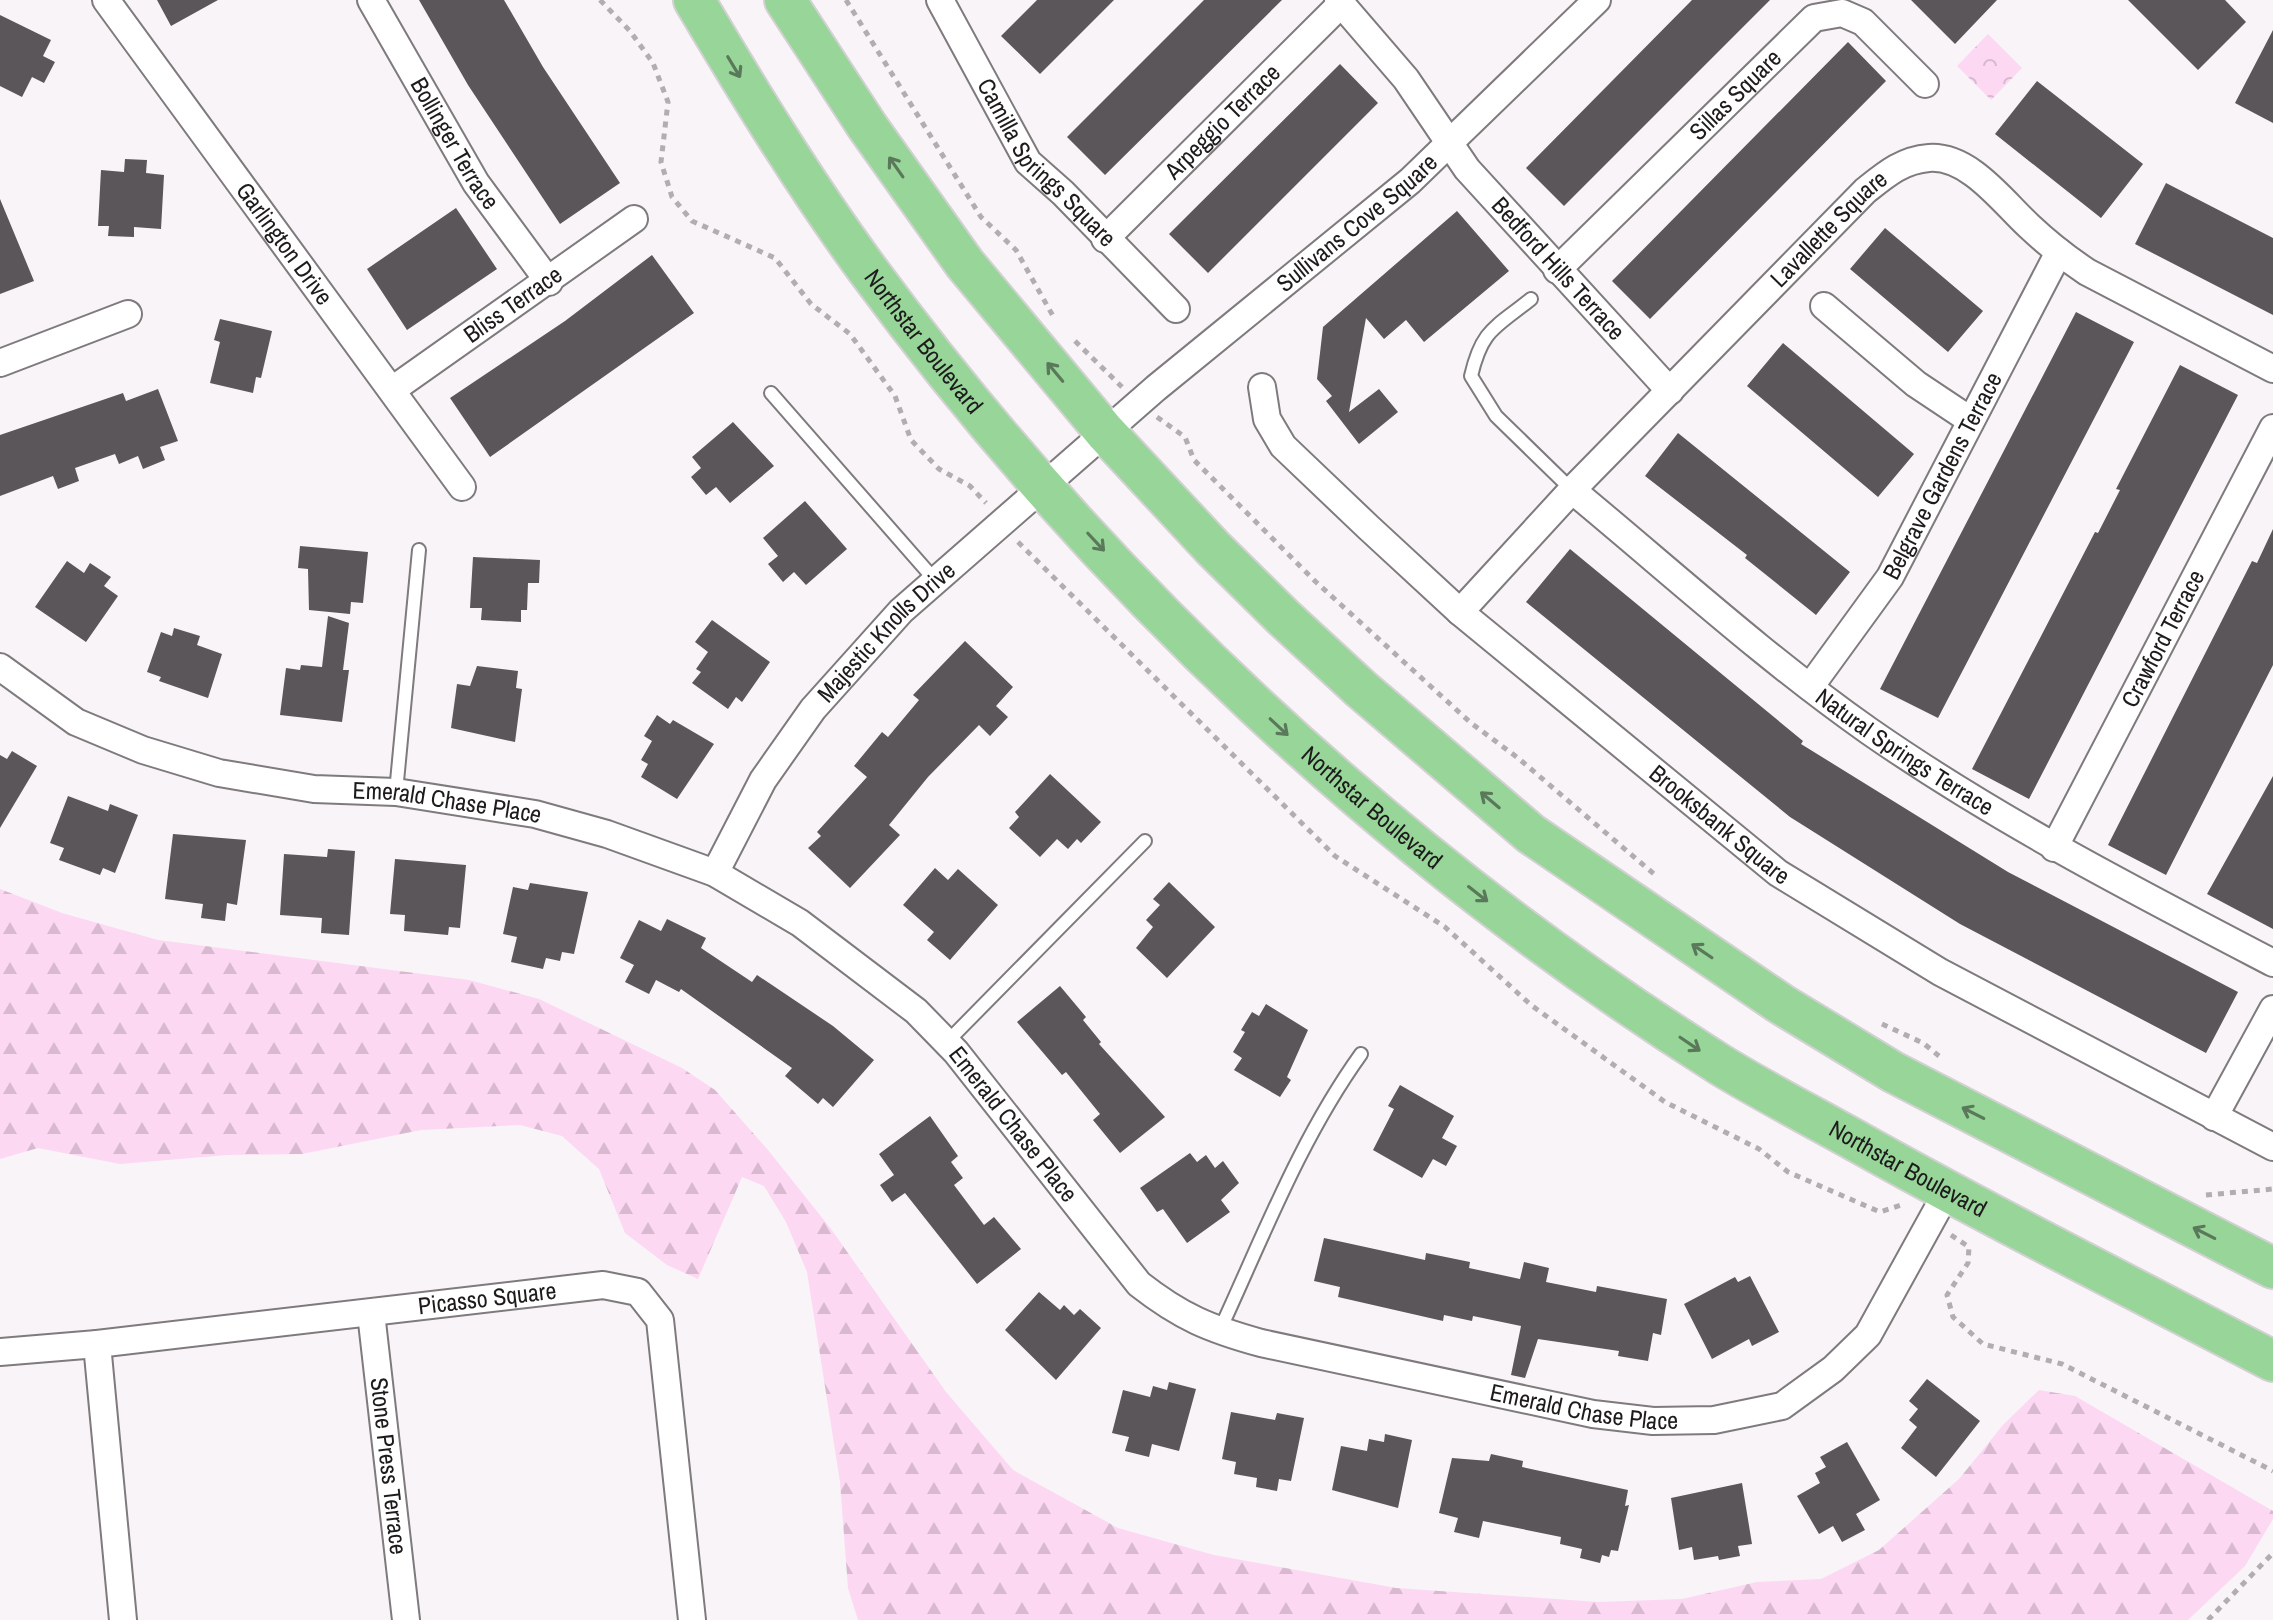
<svg xmlns="http://www.w3.org/2000/svg" width="2273" height="1620" font-family="'Archivo Narrow',sans-serif">
	<defs>
		<pattern id="forest-firs" width="22" height="20" patternUnits="userSpaceOnUse" patternTransform="scale(2)"><rect width="22" height="20" fill="#fcd8f3"/><path d="M5 1l3.5 6h-7zM16 11l3.5 6h-7z" fill="#d8b9d0"/></pattern>
		<pattern id="park-crowns" width="20" height="18" patternUnits="userSpaceOnUse" patternTransform="scale(2)"><rect width="20" height="18" fill="#fcd8f3"/><path d="M2 6a3 3 0 1 1 6 0M12 15a3 3 0 1 1 6 0" fill="none" stroke="#d8b9d0"/></pattern>
	</defs>
	<rect width="100%" height="100%" fill="#f9f4f8"/>
	<path fill="url(#forest-firs)" d="M0,889L62,913L158,940L469,980L539,999L682,1068L715,1090L768,1150L831,1229L946,1392L1013,1470L1118,1528L1214,1555L1396,1588L1598,1602L1682,1599L1757,1582L1821,1579L1879,1550L1959,1479L2003,1425L2039,1390L2075,1396L2273,1511V1519L2245,1566L2188,1620H858L848,1588L840,1482L807,1272L786,1222L764,1186L742,1177L698,1279L667,1265L625,1233L599,1169L562,1136L520,1125L421,1130L302,1154L227,1155L120,1164L38,1148L0,1159Z"/>
	<path fill="url(#park-crowns)" d="M1988,34L2022,68L1991,100L1957,66Z"/>
	<path fill="#5a5659" d="M157,0H218L171,26Z
		M419,0H504L543,67L620,183L560,224L468,85Z
		M1037,0H1114L1040,74L1001,36Z
		M1204,0H1282L1105,175L1067,137Z
		M1692,0H1770L1564,206L1526,168Z
		M1911,0H1997L1955,44Z
		M2128,0H2225L2246,22L2198,70Z
		M0,15L51,40L43,56L55,62L44,83L32,77L22,97L0,86Z
		M2273,30V123L2235,103Z
		M1848,42L1886,81L1650,319L1612,281Z
		M1340,64L1378,103L1208,273L1169,234Z
		M2037,81L2143,164L2101,218L1995,134Z
		M125,159L147,160L146,173L164,175L161,229L134,227V237L108,236L109,226H98L101,170L124,172Z
		M2166,183L2273,238V315L2135,244Z
		M0,199L34,281L0,294Z
		M456,208L497,269L407,330L367,269Z
		M1457,211L1509,271L1424,342L1406,320L1384,339L1366,318L1349,412L1379,389L1398,412L1359,444L1326,401L1332,396L1317,379L1323,327Z
		M1885,228L1983,311L1948,352L1850,269Z
		M652,255L694,313L490,457L450,398L565,321Z
		M2076,312L2134,342L1938,718L1880,689Z
		M220,319L272,331L261,378L256,377L253,393L210,383L220,342L214,340Z
		M1783,343L1914,454L1878,497L1747,386Z
		M2180,365L2238,395L2029,799L1972,769L2095,532L2098,533L2120,490L2116,489Z
		M158,389L178,441L160,447L165,460L143,469L138,456L119,464L115,454L75,468L79,481L58,489L53,476L0,496V435L123,393L126,401Z
		M733,422L774,466L730,503L716,487L706,495L691,477L701,468L692,457Z
		M1678,433L1850,572L1816,615L1745,558L1747,555L1645,476Z
		M805,501L847,549L806,585L794,572L783,582L768,564L778,556L763,538Z
		M2273,529V665L2166,875L2108,845L2252,561L2257,563Z
		M300,546L368,552L363,603L351,602L350,614L309,610L308,569L298,568Z
		M1570,549L1803,741L1801,744L2008,872L2238,992L2206,1053L1960,924L1790,817L1526,602Z
		M473,557L540,560L539,583H528L527,610H521V622L481,620L482,608H470Z
		M67,561L84,573L90,563L111,577L104,586L118,596L86,642L35,607Z
		M328,616L349,623L343,670H349L342,722L280,715L286,668L300,670L301,665L322,667Z
		M712,620L770,662L742,702L736,697L728,709L692,683L701,672L696,669L708,652L695,642Z
		M174,628L200,636L197,645L222,654L208,698L159,681L161,677L147,672L161,632L172,636Z
		M965,641L1013,687L996,706L1008,717L990,736L979,725L928,777L889,825L900,835L850,888L808,848L821,836L817,832L867,777L854,766L882,732L888,737L919,700L913,695Z
		M477,666L518,671L516,688L522,689L515,742L451,728L457,684L470,686Z
		M657,715L670,724L673,720L714,744L677,799L641,777L648,764L641,760L652,741L644,736Z
		M12,751L37,766L0,828V755L7,759Z
		M1050,774L1101,822L1081,843L1077,839L1068,849L1057,839L1040,857L1009,828L1019,817L1015,812Z
		M2273,776V929L2207,894Z
		M68,796L108,811L110,804L138,815L115,873L103,868L100,875L59,860L64,848L50,843Z
		M173,834L246,840L237,905L227,903L225,921L201,918L203,904L165,899Z
		M328,849L355,851L349,935L321,933L322,918L280,915L284,854L327,857Z
		M395,859L466,865L460,928L449,927L448,935L404,931L405,915L390,914Z
		M935,868L948,880L958,869L998,905L950,960L927,940L934,932L903,905Z
		M1169,882L1215,927L1167,978L1136,948L1153,927L1146,920L1160,905L1153,899Z
		M530,883L588,892L574,954L562,952L560,961L546,958L543,969L511,962L517,937L503,934L513,887L528,890Z
		M667,919L706,938L701,948L752,982L757,975L833,1026L874,1060L833,1107L823,1098L818,1104L785,1076L792,1068L681,989L679,992L656,980L649,994L625,982L634,965L620,958L639,920L661,931Z
		M1060,986L1086,1017L1083,1020L1101,1042L1099,1044L1165,1117L1120,1153L1093,1120L1100,1114L1066,1072L1062,1075L1017,1022Z
		M1266,1004L1308,1030L1287,1077L1291,1080L1280,1097L1234,1070L1242,1058L1233,1052L1245,1032L1241,1030L1252,1012L1259,1016Z
		M1400,1085L1454,1116L1442,1138L1457,1146L1446,1166L1433,1159L1422,1178L1373,1150L1394,1109L1388,1106Z
		M930,1116L958,1156L951,1162L963,1178L954,1185L984,1225L994,1217L1021,1249L977,1284L905,1193L892,1202L880,1185L894,1175L879,1154Z
		M1190,1153L1197,1162L1206,1155L1215,1168L1223,1161L1239,1183L1221,1200L1230,1212L1187,1243L1163,1209L1157,1212L1140,1188Z
		M1324,1238L1425,1260L1426,1253L1470,1262L1469,1268L1520,1279L1524,1262L1549,1268L1546,1282L1596,1292L1597,1286L1667,1299L1661,1335L1653,1333L1648,1361L1618,1356L1619,1351L1538,1339L1525,1378L1511,1375L1521,1326L1473,1316L1472,1321L1444,1315L1443,1321L1338,1297L1340,1287L1314,1281Z
		M1750,1276L1779,1332L1752,1346L1749,1339L1712,1359L1684,1304L1735,1277L1738,1282Z
		M1039,1292L1060,1310L1064,1305L1074,1315L1080,1309L1101,1328L1056,1380L1005,1330Z
		M1927,1379L1980,1421L1936,1477L1901,1448L1917,1427L1909,1420L1918,1409L1909,1401Z
		M1169,1382L1196,1389L1179,1451L1152,1444L1149,1457L1125,1451L1129,1437L1112,1433L1123,1390L1150,1397L1153,1386L1167,1390Z
		M1231,1412L1275,1420L1277,1413L1304,1418L1291,1481L1279,1479L1277,1491L1256,1487L1257,1478L1234,1474L1236,1462L1222,1459Z
		M1385,1434L1412,1440L1398,1508L1332,1490L1341,1446L1367,1451L1369,1439L1384,1442Z
		M1847,1442L1880,1500L1856,1514L1865,1530L1842,1542L1833,1526L1819,1534L1797,1496L1820,1483L1815,1473L1826,1467L1820,1457Z
		M1491,1454L1523,1461L1522,1467L1628,1490L1625,1506L1629,1505L1618,1551L1611,1550L1609,1557L1602,1555L1600,1563L1580,1558L1582,1549L1560,1544L1561,1537L1483,1521L1479,1538L1454,1532L1458,1518L1439,1513L1452,1458L1489,1461Z
		M1742,1483L1752,1544L1738,1546L1740,1556L1719,1560L1718,1556L1694,1560L1692,1547L1679,1550L1671,1498Z"/>
	<g fill="none" stroke-linecap="round" stroke-linejoin="round">
		<g stroke="#7e7a7d" stroke-width="16">
			<path id="service" d="M1531,299C1495,328 1482,329 1471,376L1496,416L1572,490
				M771,393L934,579
				M396,792L419,550
				M947,1042L1145,841
				M1219,1332C1263,1237 1300,1139 1361,1054"/>
		</g>
		<g stroke="#7e7a7d" stroke-width="30">
			<g id="minor">
				<path id="s1" d="M106,0L462,487"/>
				<path id="s2" d="M371,0L476,183L549,282"/>
				<path id="s3" d="M940,0L1028,162L1063,193L1176,309"/>
				<path id="s4" d="M1338,0L1406,79L1467,169L1670,391"/>
				<path id="s5" d="M1105,239L1341,4"/>
				<path id="s6" d="M1557,270L1814,18L1842,13L1863,22L1925,84"/>
				<path d="M1824,306L1916,384L1970,420"/>
				<path d="M0,363L128,314"/>
				<path id="s7" d="M1262,387L1267,419L1283,446L1368,527L1460,612L1778,873L1940,972L2273,1147"/>
				<path id="s8" d="M392,390L634,219"/>
				<path id="s9" d="M1572,490C1670,571 1765,658 1869,731C1997,820 2135,891 2273,963"/>
				<path id="s10" d="M1460,612L1572,490L1865,191C1885,175 1902,160 1929,158C1969,155 2003,202 2029,226C2047,243 2066,258 2087,272L2273,369"/>
				<path id="s11" d="M0,667L76,722L143,750L219,773L314,789L396,792L535,814L607,834L715,873L800,923L916,1011L956,1052L1139,1284C1181,1317 1210,1329 1261,1343L1593,1414L1653,1421L1714,1420L1782,1406L1833,1369L1868,1335L1947,1192"/>
				<path id="s12" d="M1810,687L1890,577L2059,252"/>
				<path id="s13" d="M2054,848L2273,428"/>
				<path id="s14" d="M715,873L763,780L813,709L901,611L1156,388L1410,181L1597,0"/>
				<path d="M2214,1117L2273,1009"/>
				<path id="s15" d="M371,1313L406,1620"/>
				<path d="M97,1344L123,1620"/>
				<path id="s16" d="M0,1352L97,1344L603,1285L638,1292L660,1320L692,1620"/>
			</g>
		</g>
		<g stroke="#d2d1d2" stroke-width="44">
			<g id="primary">
				<path id="s17" d="M694,0C748,91 804,183 867,269C1098,583 1389,855 1719,1064C1761,1090 1806,1113 1849,1137C1988,1215 2131,1287 2273,1361"/>
				<path d="M785,0L867,126L965,264L1105,432L1213,548L1284,618L1361,689L1531,834L1781,1004L1893,1072L2273,1268"/>
			</g>
		</g>
		<path stroke="#b1adb0" stroke-width="5" stroke-dasharray="6 6" stroke-linecap="butt" d="M600,0L630,31L653,63L668,102L661,162L672,197L692,221L775,258L811,304L850,334L895,396L911,440L939,469L970,486L986,503
			M846,0L981,217L1016,250L1053,316
			M1075,341L1122,387
			M1157,417L1185,437L1194,460L1316,582L1471,723L1518,758L1654,874
			M1018,542L1335,856L1445,927L1531,1005L1665,1102L1759,1149L1788,1172L1880,1212L1901,1205
			M1882,1024L1923,1043L1939,1056
			M2206,1195L2273,1189
			M1951,1235L1969,1247L1968,1263L1947,1295L1953,1317L1983,1344L2062,1364L2273,1471
			M2208,1620L2273,1553"/>
		<use href="#service" stroke="#fff" stroke-width="12"/>
		<use href="#minor" stroke="#fff" stroke-width="26"/>
		<use href="#primary" stroke="#97d598" stroke-width="40"/>
	</g>
	<defs><path id="oneway-shaft" d="M-6 0H5M1.5-3L5.5 0L1.5 3" fill="none" stroke-width="1.6" stroke-linecap="round" stroke-linejoin="round" transform="scale(2)"/></defs>
	<g stroke="#5a785a">
		<use href="#oneway-shaft" transform="translate(734 67) rotate(59)"/>
		<use href="#oneway-shaft" transform="translate(896 167) rotate(-125)"/>
		<use href="#oneway-shaft" transform="translate(1055 372) rotate(-130)"/>
		<use href="#oneway-shaft" transform="translate(1096 542) rotate(47)"/>
		<use href="#oneway-shaft" transform="translate(1279 727) rotate(43)"/>
		<use href="#oneway-shaft" transform="translate(1490 800) rotate(-140)"/>
		<use href="#oneway-shaft" transform="translate(1478 894) rotate(38)"/>
		<use href="#oneway-shaft" transform="translate(1702 951) rotate(-146)"/>
		<use href="#oneway-shaft" transform="translate(1690 1044) rotate(34)"/>
		<use href="#oneway-shaft" transform="translate(1973 1113) rotate(-153)"/>
		<use href="#oneway-shaft" transform="translate(2204 1233) rotate(-153)"/>
	</g>
	<g text-anchor="middle" stroke-width="8" stroke-linejoin="round" paint-order="stroke">
		<g font-size="24" fill="#1d1b1c" stroke="#fff">
			<text dy="8" stroke="none"><textPath href="#s6" startOffset="250">Sillas Square</textPath></text>
			<text dy="8" stroke="none"><textPath href="#s5" startOffset="166">Arpeggio Terrace</textPath></text>
			<text dy="8" stroke="none"><textPath href="#s2" startOffset="166">Bollinger Terrace</textPath></text>
			<text dy="8" stroke="none"><textPath href="#s3" startOffset="196">Camilla Springs Square</textPath></text>
			<text dy="8" stroke="none"><textPath href="#s14" startOffset="922">Sullivans Cove Square</textPath></text>
			<text dy="8" stroke="none"><textPath href="#s10" startOffset="532">Lavallette Square</textPath></text>
			<text dy="8" stroke="none"><textPath href="#s1" startOffset="302">Garlington Drive</textPath></text>
			<text dy="8" stroke="none"><textPath href="#s4" startOffset="348">Bedford Hills Terrace</textPath></text>
			<text dy="8" stroke="none"><textPath href="#s8" startOffset="148">Bliss Terrace</textPath></text>
			<text dy="8" stroke="none"><textPath href="#s17" startOffset="412">Northstar Boulevard</textPath></text>
			<text dy="8" stroke="none"><textPath href="#s12" startOffset="250">Belgrave Gardens Terrace</textPath></text>
			<text dy="8" stroke="none"><textPath href="#s14" startOffset="298">Majestic Knolls Drive</textPath></text>
			<text dy="8" stroke="none"><textPath href="#s13" startOffset="236">Crawford Terrace</textPath></text>
			<text dy="8" stroke="none"><textPath href="#s9" startOffset="424">Natural Springs Terrace</textPath></text>
			<text dy="8" stroke="none"><textPath href="#s11" startOffset="476">Emerald Chase Place</textPath></text>
			<text dy="8" stroke="none"><textPath href="#s17" startOffset="1060">Northstar Boulevard</textPath></text>
			<text dy="8" stroke="none"><textPath href="#s7" startOffset="642">Brooksbank Square</textPath></text>
			<text dy="8" stroke="none"><textPath href="#s11" startOffset="1148">Emerald Chase Place</textPath></text>
			<text dy="8" stroke="none"><textPath href="#s17" startOffset="1708">Northstar Boulevard</textPath></text>
			<text dy="8" stroke="none"><textPath href="#s16" startOffset="490">Picasso Square</textPath></text>
			<text dy="8" stroke="none"><textPath href="#s11" startOffset="1818">Emerald Chase Place</textPath></text>
			<text dy="8" stroke="none"><textPath href="#s15" startOffset="154">Stone Press Terrace</textPath></text>
		</g>
	</g>
</svg>
